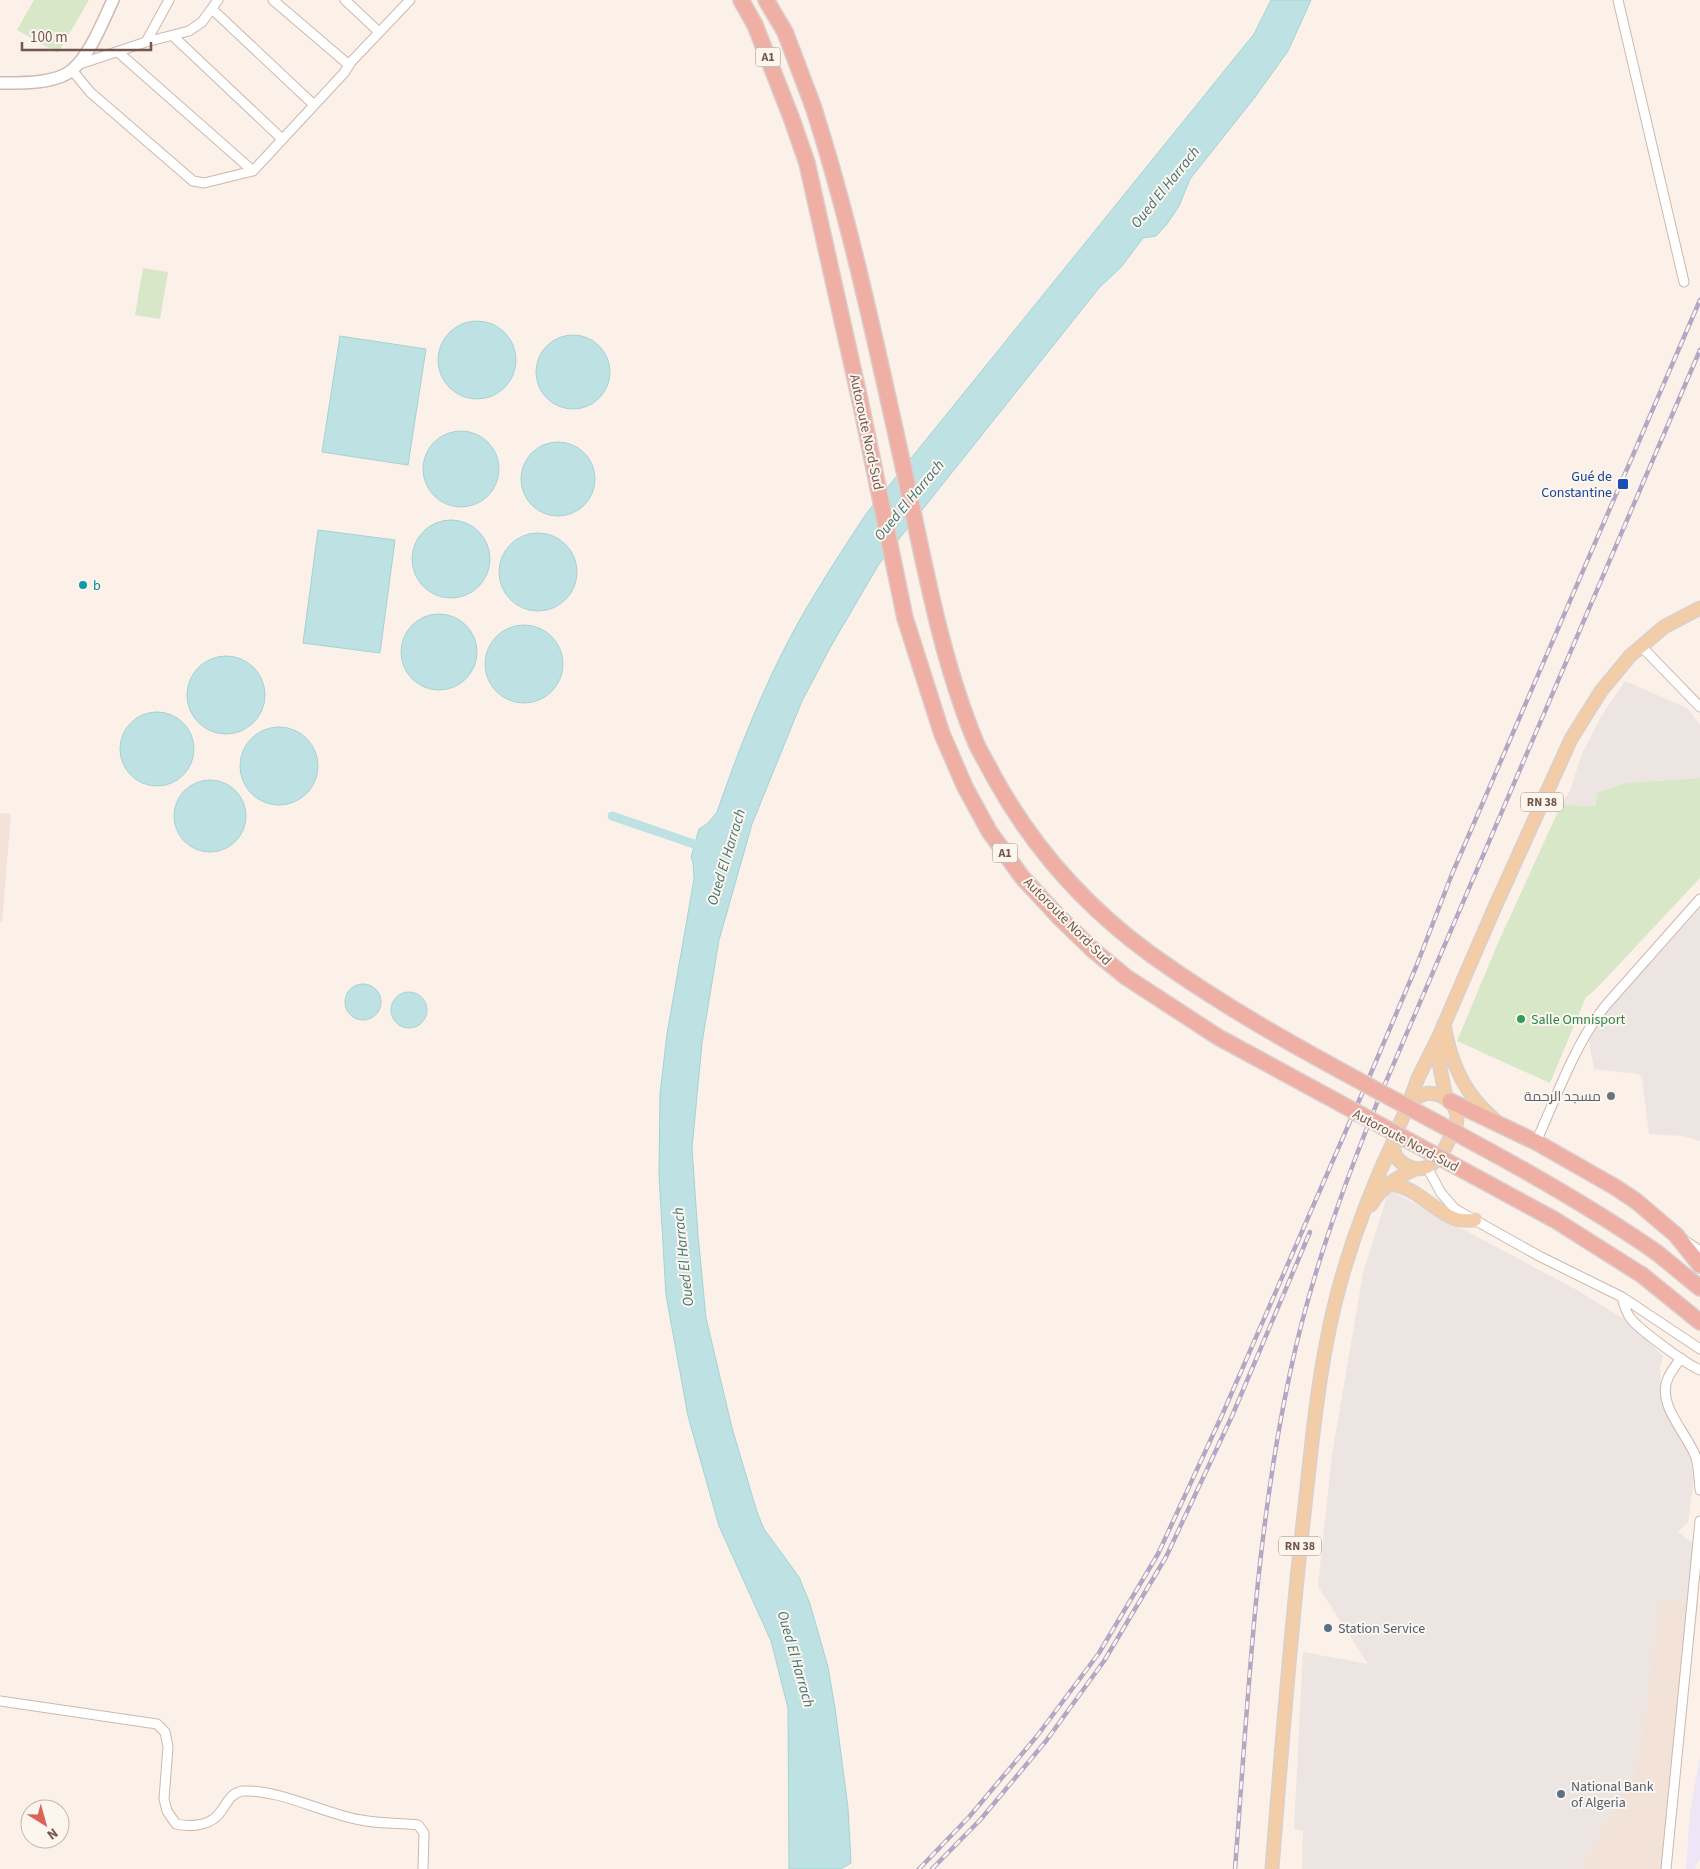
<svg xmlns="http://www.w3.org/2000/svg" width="1700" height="1869" font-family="'Source Sans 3',Cairo,sans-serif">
	<rect width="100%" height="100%" fill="#fbf1e8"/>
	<path fill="#f2e2d7" d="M0,813L11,814L2,922H0Z
		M1660,1598L1698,1605L1662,1869H1580L1634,1775L1642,1738Z"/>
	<path fill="#ece5e1" d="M1625,681L1687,708L1700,725V778L1627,783L1597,806L1561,805L1570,791L1581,756L1600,718Z
		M1700,908V1141L1683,1136L1649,1134L1642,1078L1638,1074L1594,1069L1589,1041L1602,1017Z
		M1389,1190L1577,1290L1627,1321L1663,1356L1660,1368L1661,1394L1667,1415L1688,1446L1694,1479L1688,1522L1678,1532L1693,1543L1698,1605L1660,1599L1642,1738L1634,1775L1580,1869H1302L1303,1831L1294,1829L1303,1652L1368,1664L1318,1586L1332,1455L1363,1273Z"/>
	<path fill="#eee5f7" d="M1700,1756V1858L1695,1869H1686L1690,1812Z"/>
	<path fill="#d8e7c8" d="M34,0H89L58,53L17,30Z
		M143,268L168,272L160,319L135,315Z
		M1700,778V878L1595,990L1586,997L1550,1083L1457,1041L1498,943L1561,805L1596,806L1597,793L1627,783Z"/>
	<path fill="#bee2e3" stroke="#a5d2d4" d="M1271,0H1311L1288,51L1255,97L1190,179L1179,206L1167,224L1156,236L1143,238L1122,266L1099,288L879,564L831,646L802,701L752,824L719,940L702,1043L692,1148L698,1235L706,1318L732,1428L757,1512L764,1529L799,1577L810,1604L828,1667L835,1708L848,1808L851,1863L841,1869H789L788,1708L771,1641L719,1526L688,1416L666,1295L659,1175L660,1094L667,1034L694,879L693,863L691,857L699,829L708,823L717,812C743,737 773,662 815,594C831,567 849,540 866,514L1254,34Z
		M438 360a39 39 0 1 1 78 0a39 39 0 1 1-78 0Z
		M536 372a37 37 0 1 1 74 0a37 37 0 1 1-74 0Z
		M340,336L426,349L408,465L322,452Z
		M423 469a38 38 0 1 1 76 0a38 38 0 1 1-76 0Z
		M521 479a37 37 0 1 1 74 0a37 37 0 1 1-74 0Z
		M412 559a39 39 0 1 1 78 0a39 39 0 1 1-78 0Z
		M318,530L395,540L380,653L303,643Z
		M499 572a39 39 0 1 1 78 0a39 39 0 1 1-78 0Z
		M401 652a38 38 0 1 1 76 0a38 38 0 1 1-76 0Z
		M485 664a39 39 0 1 1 78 0a39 39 0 1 1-78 0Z
		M187 695a39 39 0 1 1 78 0a39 39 0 1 1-78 0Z
		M120 749a37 37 0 1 1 74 0a37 37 0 1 1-74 0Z
		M240 766a39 39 0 1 1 78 0a39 39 0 1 1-78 0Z
		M174 816a36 36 0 1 1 72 0a36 36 0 1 1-72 0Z
		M345 1002a18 18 0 1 1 36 0a18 18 0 1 1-36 0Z
		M391 1010a18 18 0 1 1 36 0a18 18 0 1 1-36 0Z"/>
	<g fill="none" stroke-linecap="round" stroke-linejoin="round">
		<path stroke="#bee2e3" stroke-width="9" d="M612,816L694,844"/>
		<g stroke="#ccb8af" stroke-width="11">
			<path id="street" d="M273,0L349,65
				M345,0L379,32
				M1618,0L1684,282
				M212,9L314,105
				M173,36L282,139
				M146,42L169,0
				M118,52L253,171
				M77,65L146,42L189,31L202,22L218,0
				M72,70L90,92L193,181L204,183L253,171L344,73L351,62L410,0
				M1641,646L1700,707
				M1536,1142C1557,1096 1574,1045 1606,1005L1700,899
				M1427,1167L1441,1193L1455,1209L1539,1256L1622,1297L1700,1349
				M1687,1242L1700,1251
				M1622,1297C1624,1305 1626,1313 1631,1319C1640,1330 1686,1364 1700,1370
				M1681,1358C1677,1364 1671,1371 1668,1378C1656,1404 1686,1432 1695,1455C1699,1465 1699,1479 1700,1490
				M0,1701L157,1724L165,1732L168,1747L164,1799L167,1811L176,1824C189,1827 206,1826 216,1817C225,1809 229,1792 243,1791C279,1789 325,1814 361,1820C380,1824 400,1823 418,1825L424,1833L423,1869
				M1666,1869L1700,1521"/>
		</g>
		<g stroke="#d0bab0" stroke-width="14">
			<path id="secondary" d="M0,83C20,83 56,84 72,70C90,55 103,21 113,0"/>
		</g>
		<g stroke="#d8d0cd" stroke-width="15">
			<path id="primary" d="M1444,1024C1450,1062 1464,1094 1494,1119
				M1438,1039L1440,1068L1446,1097
				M1428,1093C1445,1094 1461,1106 1456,1125C1454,1133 1449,1139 1446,1146C1442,1153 1439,1160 1432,1164C1426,1169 1418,1170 1410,1167C1385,1158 1394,1136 1402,1119C1405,1113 1407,1107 1412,1102C1416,1097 1422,1095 1428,1093Z
				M1407,1109L1418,1078L1439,1036L1494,909L1571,739L1601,691L1630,656L1664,627L1700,608
				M1387,1184C1416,1185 1431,1210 1456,1219C1462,1221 1469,1220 1475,1220
				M1371,1205C1382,1186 1396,1178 1415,1169
				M1272,1869C1281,1754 1290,1638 1303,1523C1310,1463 1315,1400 1327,1340C1340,1271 1364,1204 1394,1140"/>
		</g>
		<g stroke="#d8d0cd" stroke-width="18">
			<path id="highway" d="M741,0L755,25L791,117
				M766,0L785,32L813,106
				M1450,1101L1536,1142L1615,1187L1636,1201L1676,1235L1700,1265
				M1656,1252L1700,1288
				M1642,1275L1700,1322"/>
		</g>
		<use href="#street" stroke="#fff" stroke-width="9"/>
		<use href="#secondary" stroke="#fff" stroke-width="11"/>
		<use href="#primary" stroke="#f3cda7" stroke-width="12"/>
		<use href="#highway" stroke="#efafa5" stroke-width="15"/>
		<g stroke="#b3a7c4" stroke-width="4.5">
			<path id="rail" d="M919,1869L969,1817L1037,1736L1099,1653L1158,1554L1223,1413L1368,1080L1416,967L1452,874L1700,300
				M932,1869L981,1819L1046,1741L1104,1661L1166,1557L1232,1416L1310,1232
				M1235,1869C1248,1703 1255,1536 1290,1373C1310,1278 1343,1187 1379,1098L1700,350"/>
		</g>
		<use href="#rail" stroke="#fdf6ee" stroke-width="2.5" stroke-dasharray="8" stroke-linecap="butt"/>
		<g stroke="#d8d0cd" stroke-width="18" stroke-linecap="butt">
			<path id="highway-bridge" d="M813,106C851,224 877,349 904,470C924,561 940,656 976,743C981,754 988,765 994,777C1032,846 1085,906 1149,953C1308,1068 1494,1140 1656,1252
				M791,117L807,163L861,405L905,618L942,734L965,787L989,831L1022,877L1058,916L1093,950L1126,977L1218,1037L1555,1220L1642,1275"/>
		</g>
		<use href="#highway-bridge" stroke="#efafa5" stroke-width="15"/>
	</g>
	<rect fill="#1a4fb4" stroke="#fdf6ee" stroke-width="2" x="1617" y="478" width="12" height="12" rx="2.5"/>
	<circle fill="#0f9aa8" stroke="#fdf6ee" stroke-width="2" cx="83" cy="585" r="5"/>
	<circle fill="#2e9e5b" stroke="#fdf6ee" stroke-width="2" cx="1521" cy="1019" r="5"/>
	<circle fill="#6b7280" stroke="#fdf6ee" stroke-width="2" cx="1611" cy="1096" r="5"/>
	<g fill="#5c6f8a" stroke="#fdf6ee" stroke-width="2">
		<circle cx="1328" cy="1628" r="5"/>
		<circle cx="1561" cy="1794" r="5"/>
	</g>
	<g text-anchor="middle" stroke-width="4" stroke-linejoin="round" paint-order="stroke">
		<g fill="#fdf6ee" stroke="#9c877e" stroke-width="1">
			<rect x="755.5" y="47.5" width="25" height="19" rx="4"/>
			<rect x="1521" y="792.5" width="42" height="19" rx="4"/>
			<rect x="992.5" y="843.5" width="25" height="19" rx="4"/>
			<rect x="1279" y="1536.5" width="42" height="19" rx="4"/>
		</g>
		<g font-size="12" font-weight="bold" fill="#73574e">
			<text x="768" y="61">A1</text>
			<text x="1542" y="806">RN 38</text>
			<text x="1005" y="857">A1</text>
			<text x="1300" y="1550">RN 38</text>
		</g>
		<g font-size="14" fill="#73574e" stroke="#fdf6ee">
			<text transform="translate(867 432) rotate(78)" y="5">Autoroute Nord-Sud</text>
			<text transform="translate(1068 921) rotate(45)" y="5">Autoroute Nord-Sud</text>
			<text transform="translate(1406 1140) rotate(28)" y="5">Autoroute Nord-Sud</text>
		</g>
		<g font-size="14" fill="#164399" stroke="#fdf6ee" text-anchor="end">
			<text x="1612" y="481">Gué de<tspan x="1612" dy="16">Constantine</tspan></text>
		</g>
		<g font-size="14" fill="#0d838f" stroke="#fdf6ee" text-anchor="start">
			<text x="93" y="590">b</text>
		</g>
		<g font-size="14" fill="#27864d" stroke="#fdf6ee" text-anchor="start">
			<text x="1531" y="1024">Salle Omnisport</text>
		</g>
		<g font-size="14" fill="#5b616d" stroke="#fdf6ee" text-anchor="end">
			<text x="1601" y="1101">مسجد الرحمة</text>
		</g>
		<g font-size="14" fill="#4e5e75" stroke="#fdf6ee" text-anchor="start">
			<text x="1338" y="1633">Station Service</text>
			<text x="1571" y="1791">National Bank<tspan x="1571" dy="16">of Algeria</tspan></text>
		</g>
		<g font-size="15" font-style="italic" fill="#437476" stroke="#fdf6ee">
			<text transform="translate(1165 187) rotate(-51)" y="5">Oued El Harrach</text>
			<text transform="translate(909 500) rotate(-50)" y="5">Oued El Harrach</text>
			<text transform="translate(726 857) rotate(-73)" y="5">Oued El Harrach</text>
			<text transform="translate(683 1257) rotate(-96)" y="5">Oued El Harrach</text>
			<text transform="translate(796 1659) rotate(74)" y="5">Oued El Harrach</text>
		</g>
	</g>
	<g transform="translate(45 1824) rotate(143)"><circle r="24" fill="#fdf6ee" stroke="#c6b6ae"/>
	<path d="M0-4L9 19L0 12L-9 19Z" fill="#d96559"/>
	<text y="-8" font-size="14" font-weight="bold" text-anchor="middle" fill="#73574e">N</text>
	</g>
	<path d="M22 42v8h129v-8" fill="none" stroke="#73574e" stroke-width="2.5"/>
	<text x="30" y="42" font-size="15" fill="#73574e" stroke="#fdf6ee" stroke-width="4" paint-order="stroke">100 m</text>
</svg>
